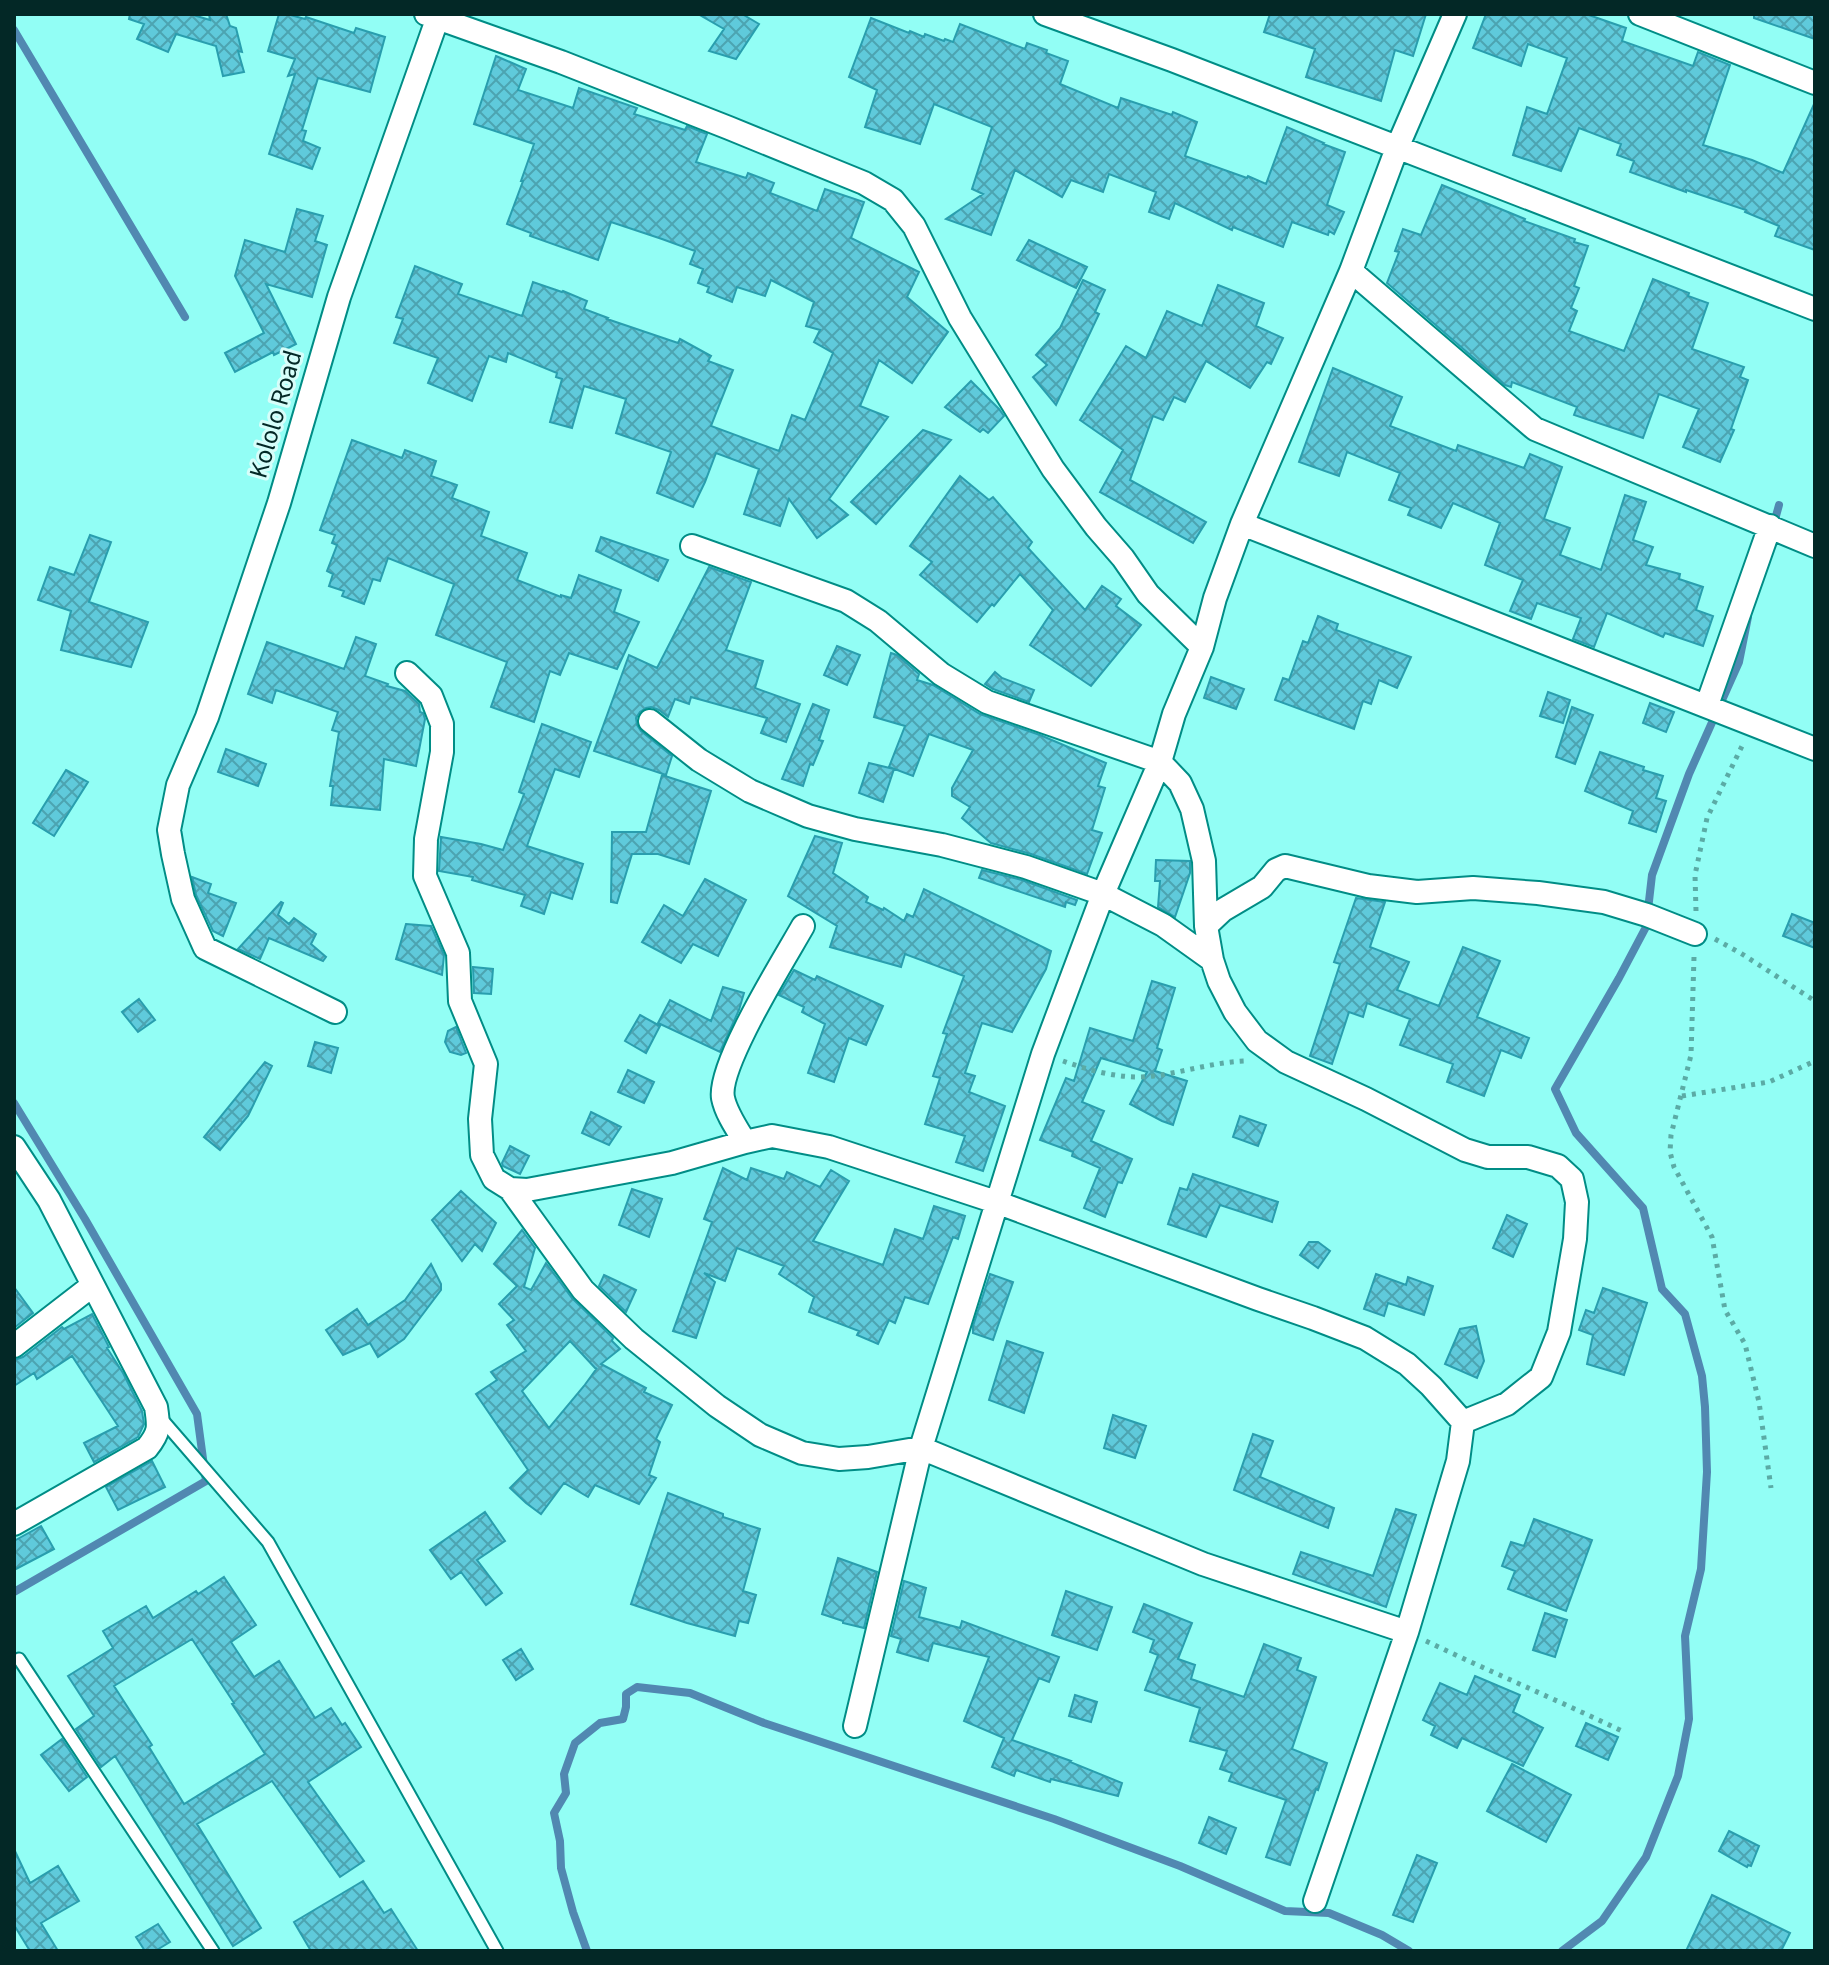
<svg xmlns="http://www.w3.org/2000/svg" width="1829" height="1965" font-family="'Source Sans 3',sans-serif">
	<defs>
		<pattern id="building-cross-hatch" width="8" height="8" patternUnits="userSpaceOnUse" patternTransform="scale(2)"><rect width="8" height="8" fill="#5fcadb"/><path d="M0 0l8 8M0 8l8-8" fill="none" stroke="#4ca4b1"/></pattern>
	</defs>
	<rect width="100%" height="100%" fill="#92fef5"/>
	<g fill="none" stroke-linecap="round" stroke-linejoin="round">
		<path stroke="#5188b1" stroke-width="8" d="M14,30L185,317
			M1773,527L1779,505
			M14,1103L85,1219L197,1414L206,1481L14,1592
			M587,1951L573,1912L561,1868L560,1841L554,1813L566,1793L564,1774L575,1743L600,1723L623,1719L626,1707V1694L637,1687L690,1693L764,1723L1054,1819L1180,1866L1285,1911L1329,1913L1382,1935L1409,1951
			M1562,1951L1602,1921L1646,1857L1678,1776L1689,1719L1685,1636L1701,1569L1707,1472L1705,1407L1702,1376L1685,1314L1662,1289L1643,1208L1576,1133L1555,1089L1619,978L1646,927L1652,875L1689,774L1739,662L1748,617"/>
	</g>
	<path fill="url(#building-cross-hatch)" stroke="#299eae" stroke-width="2" fill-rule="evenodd" d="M130,14H190L210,20L209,14H226L230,26L236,28L242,52L238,51L244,72L223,76L216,46L176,34L168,52L137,39L144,24L129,19Z
		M279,14H287L305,19L306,17L354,33L356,28L385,37L370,92L318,78L302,130L306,131L303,141L320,148L312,169L269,154L295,74L288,76L295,59L268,51Z
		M698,14H742L759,24L736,59L709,51L724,29Z
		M1270,14H1426L1413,56L1395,50L1381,101L1306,77L1315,49L1264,32Z
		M1486,14H1586L1626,28L1622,41L1693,66L1698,52L1730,65L1703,145L1752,160L1783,173L1815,102V250L1775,236L1779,226L1745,212L1746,210L1686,190V192L1630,172L1634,161L1617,155L1621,144L1579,128L1561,171L1513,155L1527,107L1547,114L1567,58L1528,44L1521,66L1473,48Z
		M1754,14H1815V39L1754,18Z
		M871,18L909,33L910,31L924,37L925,34L944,41L945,39L953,42L960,24L1025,49L1027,43L1047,50L1046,53L1068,61L1060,84L1118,108L1121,98L1172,115L1173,112L1197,122L1185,156L1247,178L1248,176L1266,184L1287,127L1324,143L1323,144L1345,152L1327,205L1344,212L1334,234L1329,231L1328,235L1292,222L1283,247L1233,227L1232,230L1175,203L1169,219L1149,212L1156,192L1109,174L1103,192L1071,180L1062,197L1015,170L991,235L946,219L983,194L972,189L992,127L934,104L920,144L865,127L877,90L849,77Z
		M496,56L526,69L518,90L573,108L579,88L637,108L634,114L685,130L687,126L707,134L696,162L746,178L748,173L774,183L770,193L817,211L825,189L864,202L851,238L919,272L907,297L948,332L912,383L879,360L860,406L888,417L829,499L848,515L817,538L789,499L780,526L744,514L759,469L716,453L705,482L693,507L657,493L671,452L616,433L626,399L584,386L572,428L550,422L562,379L556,377L557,373L508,353L506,362L489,356L472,401L428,383L438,358L394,343L403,319L396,317L415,266L462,284L458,294L522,316L533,282L562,292L563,291L587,301L584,309L608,318L607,319L678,343L680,339L711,356L708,361L733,370L711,426L779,451L792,415L805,420L833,353L814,342L820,330L806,326L814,302L771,280L765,296L737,287L732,302L707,292L709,287L698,283L703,269L690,264L695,251L662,239L611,222L598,260L530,236L531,233L507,224L523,181H521L534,144L474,124Z
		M1442,185L1525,219L1524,221L1575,239L1574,242L1588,246L1574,286L1579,288L1571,308L1577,311L1569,331L1624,351L1653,279L1689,293L1688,296L1708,303L1692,349L1744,367L1740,377L1748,380L1731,429L1734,430L1720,462L1683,447L1699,409L1659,394L1643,438L1574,415L1577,407L1512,382L1511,387L1505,385L1387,283L1399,252L1395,251L1403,229L1421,235Z
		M297,209L323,216L315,241L327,245L312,297L266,284L296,344L274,355L273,352L235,372L225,353L264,333L235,276L245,240L285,252Z
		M1029,240L1087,267L1076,288L1017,260Z
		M1083,280L1105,290L1095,312L1099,314L1056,405L1033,377L1047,365L1036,355L1060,328Z
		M1218,285L1264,303L1256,326L1283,338L1271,364L1267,362L1250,388L1206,361L1185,402L1174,397L1163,420L1153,416L1130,480L1206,522L1193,543L1100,492L1123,450L1080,420L1126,346L1146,358L1167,311L1202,326Z
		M1333,368L1402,397L1390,426L1456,451L1458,445L1524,468L1530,454L1562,467L1544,519L1570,528L1560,555L1601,570L1625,495L1646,502L1633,540L1653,547L1646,565L1680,574L1679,579L1703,587L1696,610L1713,616L1703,646L1665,633L1663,637L1607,613L1594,647L1573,639L1581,618L1537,603L1531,619L1510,611L1523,580L1485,565L1500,523L1453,503L1441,528L1408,515L1411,508L1389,500L1400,473L1347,452L1339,476L1299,462Z
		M971,381L999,409L1004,416L988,433L983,429L980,432L945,407Z
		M923,430L951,440L876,524L851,502Z
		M352,440L402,458L405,450L436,461L431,476L457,485L452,498L489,512L481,536L527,553L517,580L561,597V595L571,598L579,575L621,590L614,612L639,622L617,669L569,653L560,675L550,671L534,722L491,707L507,662L436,635L454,584L388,558L380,581L373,579L364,604L342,596L344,591L329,586L333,574L327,571L337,545L332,543L335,535L320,530Z
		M960,476L989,500L993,497L1032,542L1028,548L1085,610L1102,586L1121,599L1116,606L1141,625L1091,686L1030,645L1053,610L1020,574L994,606L992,604L977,622L920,575L932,562L910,546Z
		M90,535L111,542L89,602L148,622L131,667L61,650L71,611L38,600L50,567L74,575Z
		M601,537L668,560L658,581L596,551Z
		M709,567L751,582L726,650L763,661L755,688L800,704L786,742L761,733L767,718L691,697L689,704L675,699L668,717L659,710L651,707L646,708L640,712L636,718L637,725L641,731L672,756L666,775L594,751L629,655L657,668Z
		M1318,616L1338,624L1336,630L1411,657L1397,688L1379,680L1371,704L1363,701L1354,729L1275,700L1283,678L1289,680L1303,641L1308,643Z
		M356,637L376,644L365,676L388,684L387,686L405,691L419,704L420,712L423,713L425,719L416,766L384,759L380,810L331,805L333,786H330L339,732L332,730L338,712L276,690L272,703L248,694L267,642L344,669Z
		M837,646L860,655L847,685L824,675Z
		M891,653L897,655L919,674L917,680L933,685L980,714L1040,735L1106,763L1098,786L1105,788L1092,830L1102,833L1087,874L1031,854L991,843L962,818L970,807L952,796V788L973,750L929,734L913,776L889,767L905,726L874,717Z
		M995,672L1002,678L1034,690L1029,702L993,689L985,684Z
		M1211,677L1244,689L1236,709L1204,698Z
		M1548,692L1570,700L1563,723L1540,716Z
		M1650,703L1674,712L1666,732L1643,723Z
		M813,704L829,710L819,740L823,741L813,765L810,764L803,786L782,779Z
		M1572,707L1593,715L1575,764L1556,757Z
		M542,724L591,742L579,777L555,769L527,846L583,864L572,899L551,892L544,914L521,906L525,895L472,880L473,877L439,871L441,837L481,844L503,850L524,794L519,792Z
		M226,749L266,764L258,786L218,772Z
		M1600,752L1644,767L1643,770L1663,776L1656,798L1666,801L1656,832L1629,823L1633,811L1585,791Z
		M869,763L894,769L883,802L859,793Z
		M66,770L88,782L54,836L33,823Z
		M662,775L711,791L689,864L658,854H632L617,903L611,902L612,832H646Z
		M815,836L842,843L833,873L868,897L866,902L883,910L884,908L904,921L907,914L913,917L924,889L1051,951L1046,969L1012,1032L982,1023L965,1073L975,1076L969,1092L1005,1106L983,1171L956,1162L965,1136L925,1124L940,1078L933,1076L947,1034L943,1033L964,976L905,954L901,967L830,947L837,926L788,896Z
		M1156,860L1190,861V873L1175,917L1158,907L1160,881H1155Z
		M982,870L1022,880L1077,900L1075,905L1066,902L1065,907L979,878Z
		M192,877L211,884L208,893L236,903L223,936L213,931L196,895Z
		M705,879L746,900L718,956L693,944L681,963L642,942L664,905L683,916Z
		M1356,898L1385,902L1370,947L1409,962L1397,990L1439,1006L1463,947L1500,961L1477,1017L1529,1038L1521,1058L1501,1050L1484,1096L1447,1082L1453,1064L1400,1045L1410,1019L1367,1003L1363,1017L1349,1012L1332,1064L1310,1056L1340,964L1334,962Z
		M281,902L283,903L278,915L289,924L294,918L316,934L311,944L326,957L323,961L269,938L260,959L238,949Z
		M1792,914L1815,923V948L1783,936Z
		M406,924L431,926L444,955L442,975L396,959Z
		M473,967L493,969L491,994L474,993Z
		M794,970L815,980L817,976L883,1006L866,1045L849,1038L834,1082L808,1073L825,1024L802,1012L804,1007L779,995Z
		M1152,981L1175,988L1157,1048L1162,1050L1155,1071L1187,1081L1173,1125L1162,1121L1130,1104L1147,1072L1101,1058L1082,1102L1104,1111L1091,1141L1132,1159L1122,1183L1118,1182L1105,1217L1084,1208L1100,1168L1072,1156L1073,1152L1040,1140L1066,1078L1074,1081L1090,1028L1133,1041Z
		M723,987L744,993L739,1010L720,1052L658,1023L670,1000L711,1021Z
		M139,999L155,1020L138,1032L122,1012Z
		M640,1015L660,1026L646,1053L625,1041Z
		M456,1027L466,1053L461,1055L450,1052L445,1042L448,1031Z
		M315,1042L338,1048L331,1073L308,1066Z
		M265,1062L272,1066L248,1116L220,1150L204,1137Z
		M628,1070L654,1082L644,1103L618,1092Z
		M591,1112L621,1127L609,1145L582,1133Z
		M1240,1116L1266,1125L1258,1146L1233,1137Z
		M510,1146L529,1156L520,1174L503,1166L502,1163Z
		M723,1168L747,1180L751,1168L784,1179L787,1172L820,1187L831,1170L849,1181L813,1241L883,1265L895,1229L923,1239L934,1206L965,1216L958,1239L953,1237L928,1304L905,1297L895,1323L889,1320L878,1344L857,1335L859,1331L809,1312L814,1297L779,1274L784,1266L737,1248L725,1281L704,1273L715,1282L696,1338L673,1331L712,1222L704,1219Z
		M1193,1174L1278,1202L1272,1222L1220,1205L1206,1237L1168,1224L1180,1188L1187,1190Z
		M632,1189L662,1199L649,1237L619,1225Z
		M461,1191L496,1223L482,1251L475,1244L462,1261L432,1220Z
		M1507,1215L1527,1224L1513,1257L1493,1248Z
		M522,1230L535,1248L524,1287L531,1290L546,1263L572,1298L613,1338L612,1341L620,1349L601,1364L646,1388L644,1392L672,1405L656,1439L660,1442L649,1475L656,1478L639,1504L595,1485L588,1497L564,1483L541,1514L526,1503L510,1488L528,1470L476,1394L497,1380L491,1372L526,1351L507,1325L514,1320L499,1304L517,1286L494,1264ZM570,1341L596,1369L597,1368L584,1386L549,1428L522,1391Z
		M1309,1242H1318L1330,1251L1318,1268L1300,1255Z
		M431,1264L441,1284V1290L404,1339L378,1357L370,1343L343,1355L326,1330L357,1309L368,1325L405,1300Z
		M990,1274L1013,1282L993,1340L973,1333V1326Z
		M1376,1274L1406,1285L1408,1277L1433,1286L1424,1315L1388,1303L1384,1316L1364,1309Z
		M604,1275L636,1290L626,1312L599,1286Z
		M14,1287L33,1313L14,1328Z
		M1603,1288L1647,1303L1624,1375L1587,1364L1593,1335L1579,1330L1586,1310L1594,1313Z
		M92,1314L109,1347L107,1348L123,1373L142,1411L144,1424L138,1437L94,1462L84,1443L118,1426L72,1356L37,1379L34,1373L14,1386V1360L23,1357L62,1327L64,1329Z
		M1476,1326L1484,1361L1477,1378L1445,1364L1460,1329Z
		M1007,1341L1043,1353L1024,1413L989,1400Z
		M1113,1415L1146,1426L1135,1458L1104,1448Z
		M1253,1434L1273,1441L1260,1477L1334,1508L1328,1528L1234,1490Z
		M152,1461L165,1487L118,1510L106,1487Z
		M668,1493L723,1514V1517L760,1529L743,1591L756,1595L748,1623L739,1621L735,1636L687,1623L631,1604Z
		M1396,1509L1416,1515L1386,1607L1293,1574L1301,1552L1373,1576Z
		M485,1512L505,1541L477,1560L502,1593L486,1605L461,1572L451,1579L430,1550Z
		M1534,1519L1592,1540L1566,1611L1508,1589L1515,1571L1502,1566L1511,1542L1524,1546Z
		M41,1526L54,1549L14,1570V1541Z
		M838,1558L877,1572L864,1628L843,1623V1621L822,1614Z
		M224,1577L256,1625L231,1642L254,1677L279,1661L315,1718L331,1708L342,1725L345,1723L361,1747L308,1782L364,1861L340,1877L272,1781L197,1824L261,1928L233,1946L115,1756L101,1767L76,1729L94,1716L68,1676L113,1648L103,1631L146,1606L153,1618L196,1591L198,1594ZM192,1639L234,1703L232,1704L265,1754L184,1804L149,1747L152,1745L114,1686Z
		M904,1581L926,1588L919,1617L960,1628L962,1621L1059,1657L1049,1682L1039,1678L1012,1740L1071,1761L1070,1762L1122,1783L1118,1796L1051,1779L1050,1782L1016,1770L1014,1776L992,1767L1004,1738L964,1721L989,1657L933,1643L928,1661L897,1652L901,1639L891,1636Z
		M1066,1591L1112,1607L1097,1650L1052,1635Z
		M1144,1604L1192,1623L1178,1659L1195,1665L1191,1679L1244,1697L1264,1644L1301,1658L1297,1670L1316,1677L1292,1749L1327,1763L1318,1790L1316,1789L1290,1865L1266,1857L1286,1800L1229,1781L1232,1773L1220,1769L1227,1751L1190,1741L1200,1708L1145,1690L1158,1655L1150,1652L1154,1640L1133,1632Z
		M1545,1613L1567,1620L1555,1657L1533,1650Z
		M521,1649L533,1669L516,1680L503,1660Z
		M1475,1676L1520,1695L1513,1712L1543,1728L1523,1766L1462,1738L1457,1748L1431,1735L1435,1726L1423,1720L1440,1683L1467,1695Z
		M1075,1695L1097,1702L1091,1722L1069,1716Z
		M1586,1723L1618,1737L1608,1760L1576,1746Z
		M62,1739L87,1777L69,1791L41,1755Z
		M1512,1764L1571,1795L1546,1842L1487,1811Z
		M1209,1817L1236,1828L1226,1854L1199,1843Z
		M1729,1831L1759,1846L1751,1866L1748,1865L1747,1867L1719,1851Z
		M14,1849L30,1883L58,1866L79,1901L41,1923L58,1951H30L14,1925Z
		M1417,1855L1437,1863L1413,1922L1393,1915Z
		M363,1881L384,1913L391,1909L418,1951H311L294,1922Z
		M1712,1895L1790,1933L1781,1951H1686Z
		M158,1924L170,1942L155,1951H145L136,1937Z"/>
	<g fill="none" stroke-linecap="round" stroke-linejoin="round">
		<g stroke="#008d86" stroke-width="15">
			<path id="lane" d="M159,1416L268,1542L497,1951
				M19,1659L213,1951"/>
		</g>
		<g stroke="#008d86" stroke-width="26">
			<path id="street" d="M426,14L561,62L729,128L864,183L893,200L914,226L960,318L1053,469L1096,527L1123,558L1148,594L1202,647
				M1045,14L1172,60L1815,309
				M1640,14L1815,83
				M1351,271L1535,429L1815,546
				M1242,524L1815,749
				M692,546L846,601L878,621L941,674L987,702L1160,762L1180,783L1192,809L1204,861L1206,926L1212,960L1219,981L1235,1012L1257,1041L1286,1062L1366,1099L1465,1150L1488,1157H1528L1558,1166L1572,1179L1577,1202L1575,1239L1559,1332L1541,1377L1507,1404L1463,1422
				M407,673L431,696L442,724V752L426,839L425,876L458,953L460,1001L486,1064L480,1119L482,1155L494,1179L510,1189L527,1190L672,1163L745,1142L772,1136L829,1147L996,1202L1258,1299L1313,1318L1365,1338L1407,1364L1431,1386L1463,1422L1458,1461L1407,1632L1315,1901
				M1707,705L1770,526
				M650,721L699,760L750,791L808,816L855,829L942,845L1026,867L1103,894L1163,925L1212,960
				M1206,926L1223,910L1262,887L1276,870L1285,866L1368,886L1417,892L1473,888L1538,893L1604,902L1647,915L1695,934
				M335,1012L205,948L183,899L173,854L169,830L178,785L207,717L279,503L339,297L439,14
				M745,1142C737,1129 726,1113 723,1098C717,1066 785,958 803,926
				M14,1147L49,1200L156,1407C159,1427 160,1432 147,1448L14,1524
				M510,1189L583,1290L634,1339L717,1406L760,1435L802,1453L839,1459L868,1457L921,1448L1203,1564L1407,1632
				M14,1346L93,1285
				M855,1726L921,1448L1043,1054L1103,894L1160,762L1174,714L1202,647L1215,598L1242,524L1351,271L1397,148L1455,14"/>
		</g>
		<path stroke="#5baba5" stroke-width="5" stroke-dasharray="4 6" stroke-linecap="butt" d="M1696,911L1695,875L1707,818L1742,746
			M1715,939L1742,954L1815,1001
			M1694,957L1691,1055L1671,1135L1670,1152L1674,1167L1712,1237L1725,1310L1745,1344L1759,1402L1771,1488
			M1063,1061C1091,1071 1123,1080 1154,1076C1184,1072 1215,1062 1245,1061
			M1682,1096L1769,1082L1815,1061
			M1426,1641C1491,1672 1557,1700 1622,1731"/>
		<use href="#lane" stroke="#fff" stroke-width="11"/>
		<use href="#street" stroke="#fff" stroke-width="22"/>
	</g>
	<g text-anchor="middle" stroke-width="6" stroke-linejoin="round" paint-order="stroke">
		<g font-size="26" fill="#032826" stroke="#d7fefa">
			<text transform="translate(275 414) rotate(-74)" y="9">Kololo Road</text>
		</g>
	</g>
	<rect width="1829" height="1965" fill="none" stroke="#032826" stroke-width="32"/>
</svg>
